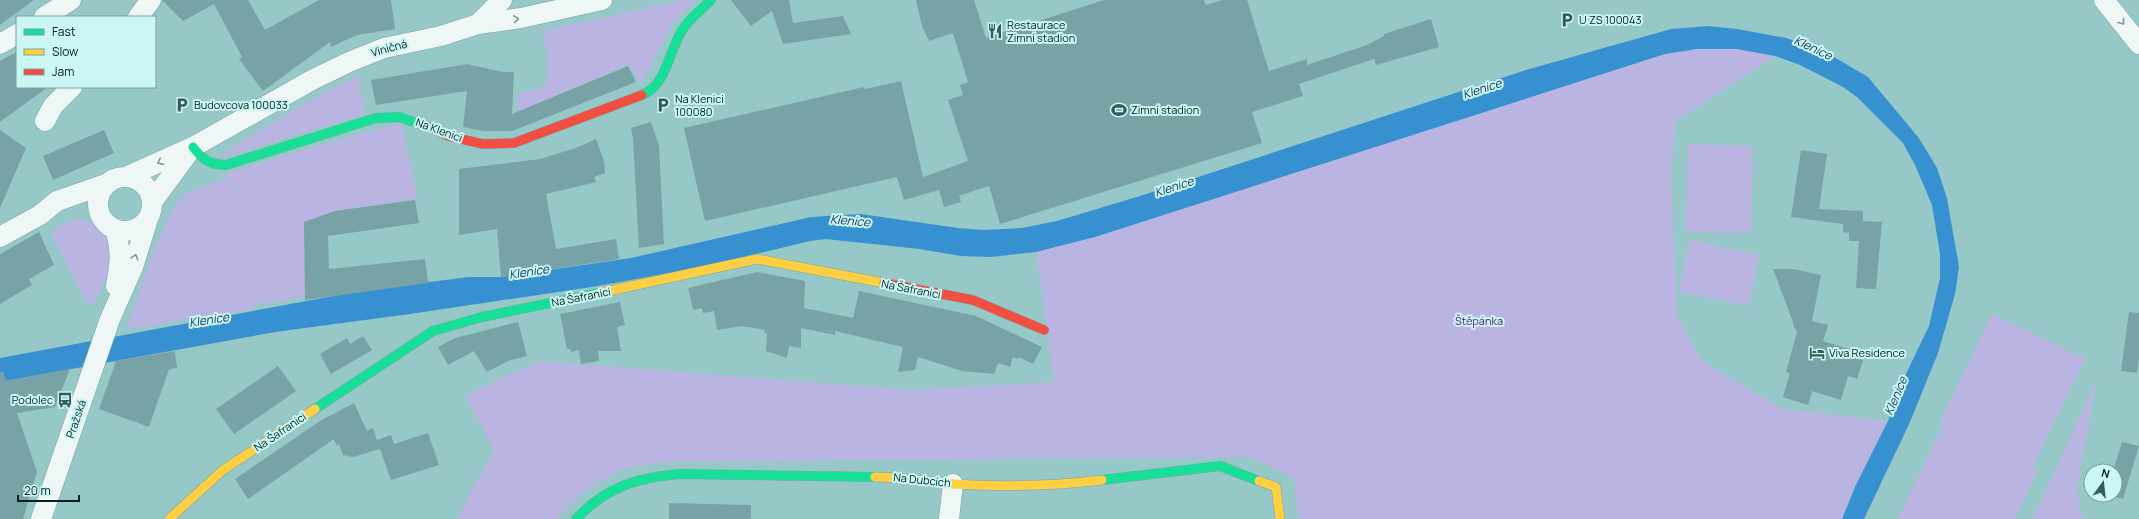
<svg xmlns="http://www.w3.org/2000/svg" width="2139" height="519" font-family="Manrope,sans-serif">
	<rect width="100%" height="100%" fill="#95c8c6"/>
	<path fill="#bab4e3" d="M682,0H695L672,24L641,84L629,64L518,112L516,95L546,86L548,59L542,31Z
		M1697,49H1737L1775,56L1676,121L1671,175L1677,317L1702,361L1783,409L1888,421L1855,487L1842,519H1298L1294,478L1251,457L664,462L622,469L582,493L557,519H457L494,449L465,395L539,361L911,390L1054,382L1036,252L1095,237L1665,54Z
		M358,75L365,114L220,158L228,150L302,105Z
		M401,123L418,198L335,211L305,222V297L254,305V309L127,329C137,301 164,209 185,195C197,186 214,183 228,178L226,174L316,146Z
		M1688,144L1753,146L1751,233L1686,232Z
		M71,220C76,220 84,219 89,221C103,224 114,245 111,259C109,273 101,289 95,303L90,304L86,302L53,238V230Z
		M1689,240L1759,255L1749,306L1679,292Z
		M1992,314L2085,359L2032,468L2038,471L2015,519H1898L1943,425L1939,423Z
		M2097,379L2077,489L2082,519H2033Z"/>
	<path fill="#3791d0" d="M1708,26L1737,29L1786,38L1822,50L1868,77L1918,137L1928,153L1937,168L1947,198L1959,267L1955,294L1938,353L1910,422L1864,519H1842L1855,487L1888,421L1906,374L1929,326L1940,278V254L1932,205L1915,165L1903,143L1857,97L1843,87L1800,65L1775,56L1737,49H1697L1665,54L1095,237L1036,252L991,257L961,256L919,249L826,239L810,241L697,268L598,286L410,314L275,332L0,382V358L366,290L469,277H501L631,258L811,217L861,214L958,228L983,230L1022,228L1057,221L1140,196L1526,70L1671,29Z"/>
	<path fill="#78a3a6" d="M0,0H34L0,25Z
		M162,0H248L265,30L319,0H391L395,29L357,35L331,47L330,42L263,91L239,59L242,57L214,4L183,21Z
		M731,0H789L793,23L843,16L851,34L783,44L772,11L751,26Z
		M916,0H974L986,38L1104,0H1204L1206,5L1222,0H1247L1269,71L1307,59V65L1367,45L1384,36V34L1431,19L1439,47L1376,65L1374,59L1299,84L1303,96L1252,112L1262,143L1000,224L989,186L959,196L961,202L944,207L939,190L904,200L897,177L705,221L684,128L864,87L865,89L901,81L923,177L968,161L948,100L963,95L960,85L968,82L953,33L929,41L922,26Z
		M17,52V87H48L0,122V61Z
		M467,64L503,72H514L512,114L628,66L636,82L512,131H484L463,127L467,91L376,105L371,80Z
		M651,122L659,146L664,244L639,248L633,138L631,128Z
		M0,130L26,148L0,208Z
		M104,130L114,153L53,180L43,156Z
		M596,139L604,161L605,173L594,177L596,182L546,194L556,249L616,239L619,259L501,277L497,229L459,235V169L540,159L576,148Z
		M1801,150L1827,154L1819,209L1863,211V221L1882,222L1876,289L1856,288L1859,241H1849V233L1843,232V224L1791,217Z
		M415,200L419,223L328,236L329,269L425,259L428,283L305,300L304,222L335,211Z
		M39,232L54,265L29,279L32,285L0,304V254Z
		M1773,269H1793L1821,275L1812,321L1828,325L1823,341L1855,351L1853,357L1863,360L1857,379L1848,376L1841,400L1812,391L1808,405L1783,397L1790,373L1786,372L1797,332L1793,325V322Z
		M757,272L805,281L804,308L853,318L859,291L976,316L1042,347L1033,364L1019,357L1017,359L1013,357L1010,367L998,363L994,374L962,371L918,357L915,370L898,372L903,347L835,331V335L801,328V348L789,346L787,358L766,351L767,333L764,332L765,330L742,326L717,330L714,311L703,313L702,308L693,310L688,288Z
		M620,302L625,325L617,327L621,351H598L599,361L581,364L579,350L571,352V349H567L560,314Z
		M2129,312L2139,313V359L2137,373L2121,371Z
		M518,322L527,356L508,361L487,372L474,351L448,365L438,347L455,338Z
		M363,336L372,350L331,374L320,354L347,338L350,344Z
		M175,351L177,368L169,369L149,427L99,409L116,361Z
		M278,366L296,391L234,434L216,409Z
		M70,369L55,407L17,413L37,472L23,519H0V372H3L6,381Z
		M354,403L367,431L373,428L377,440L391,435L394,444L428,433L439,465L391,480L380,449L353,457L343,455L339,444L337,446L334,439L248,499L235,479L320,421Z
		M2122,442L2139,446L2123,499L2106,495H2115V471H2113Z
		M669,503L751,505V519H669Z"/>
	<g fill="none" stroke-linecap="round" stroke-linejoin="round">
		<g stroke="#7ba4a3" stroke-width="21">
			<path id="street" d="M2104,0L2139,44
				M44,17L71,0
				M138,17L151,0
				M478,24L502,0
				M0,44L17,34
				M45,121L53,106L72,87
				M126,177L193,147L312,80L349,62L384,48L441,36L478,24L521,18L602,0
				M98 204a27 27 0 1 1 54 0a27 27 0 1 1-54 0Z
				M152,202L192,148
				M115,229C122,251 120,264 116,286
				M0,237L40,215L57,201L106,184
				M41,519L110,319L133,267L148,219
				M949,519L953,484"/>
		</g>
		<g stroke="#7ba4a3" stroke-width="10">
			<path id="fast" d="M642,95C669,84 668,48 685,26C692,17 702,9 711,0
				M193,147C202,159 210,165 226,165L376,118L399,117L429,127
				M315,409L433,331L482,317L599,293
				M1102,480L1220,466L1259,481
				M576,519C606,487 636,478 679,474L875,477"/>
		</g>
		<g stroke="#7ba4a3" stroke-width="10">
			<path id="slow" d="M599,293L757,259L884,283
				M875,477C901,477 927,482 953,484C1002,487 1053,486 1102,480
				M1259,481L1276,487L1280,519
				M169,519L223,470L315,409"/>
		</g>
		<g stroke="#7ba4a3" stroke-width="10">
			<path id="jam" d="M429,127L448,136L483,144L514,143L642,95
				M884,283L973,300L1044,330"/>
		</g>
		<use href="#street" stroke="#eff7f6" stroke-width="20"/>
		<use href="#fast" stroke="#16e098" stroke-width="9"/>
		<use href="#slow" stroke="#ffcf43" stroke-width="9"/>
		<use href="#jam" stroke="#f24e42" stroke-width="9"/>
	</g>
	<defs><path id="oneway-chevron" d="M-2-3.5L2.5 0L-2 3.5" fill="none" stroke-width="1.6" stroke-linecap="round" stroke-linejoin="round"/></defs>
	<g stroke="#849796">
		<use href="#oneway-chevron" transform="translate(516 19) rotate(-8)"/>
		<use href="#oneway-chevron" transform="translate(2122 22) rotate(52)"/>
		<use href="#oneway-chevron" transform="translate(160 162) rotate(156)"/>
		<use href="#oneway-chevron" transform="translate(135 257) rotate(-73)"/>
	</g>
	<defs>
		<g id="parking-bare" transform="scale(1.2)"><path d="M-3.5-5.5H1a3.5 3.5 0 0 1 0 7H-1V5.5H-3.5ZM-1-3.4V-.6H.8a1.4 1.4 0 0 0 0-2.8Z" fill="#355b5a" stroke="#caf6f3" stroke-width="2.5" paint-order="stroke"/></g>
		<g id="restaurant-bare" transform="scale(1.2)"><path d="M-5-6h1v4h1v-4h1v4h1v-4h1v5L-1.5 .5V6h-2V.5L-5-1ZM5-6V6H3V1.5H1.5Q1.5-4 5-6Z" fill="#355b5a" stroke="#caf6f3" stroke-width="2.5" paint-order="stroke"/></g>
		<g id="stadium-bare" transform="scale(1.2)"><path d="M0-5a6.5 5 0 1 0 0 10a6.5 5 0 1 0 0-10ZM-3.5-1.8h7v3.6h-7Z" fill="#355b5a" stroke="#caf6f3" stroke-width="2.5" paint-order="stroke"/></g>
		<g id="hotel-bare" transform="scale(1.2)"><path d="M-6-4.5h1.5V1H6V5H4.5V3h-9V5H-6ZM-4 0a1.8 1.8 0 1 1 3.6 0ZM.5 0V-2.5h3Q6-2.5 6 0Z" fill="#355b5a" stroke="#caf6f3" stroke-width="2.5" paint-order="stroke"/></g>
		<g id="bus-bare" transform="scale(1.2)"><path d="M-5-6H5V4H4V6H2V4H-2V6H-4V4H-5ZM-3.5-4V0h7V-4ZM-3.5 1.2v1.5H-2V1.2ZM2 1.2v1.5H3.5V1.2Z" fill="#355b5a" stroke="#caf6f3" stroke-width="2.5" paint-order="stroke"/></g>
	</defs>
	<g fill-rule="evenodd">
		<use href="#parking-bare" x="1567" y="20"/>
		<use href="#restaurant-bare" x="995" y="31"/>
		<use href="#parking-bare" x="182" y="105"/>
		<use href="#parking-bare" x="663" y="105"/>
		<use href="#stadium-bare" x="1119" y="110"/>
		<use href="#hotel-bare" x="1817" y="353"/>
		<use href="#bus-bare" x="65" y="400"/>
	</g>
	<g text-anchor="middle" stroke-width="4" stroke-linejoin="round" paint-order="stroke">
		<g font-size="11" fill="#022120" stroke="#caf6f3" text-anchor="start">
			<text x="1579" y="24">U ZS 100043</text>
			<text x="1007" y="29">Restaurace<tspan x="1007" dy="13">Zimní stadion</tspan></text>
			<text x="675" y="103">Na Klenici<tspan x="675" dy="13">100080</tspan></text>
			<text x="194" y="109">Budovcova 100033</text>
			<text x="1131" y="114">Zimní stadion</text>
			<text x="1829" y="357">Viva Residence</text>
			<text x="53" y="404" text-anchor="end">Podolec</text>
		</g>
		<g font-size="11" fill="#022120" stroke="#caf6f3">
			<text transform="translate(389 48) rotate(-15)" y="4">Viničná</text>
			<text transform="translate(439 130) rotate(20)" y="4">Na Klenici</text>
			<text transform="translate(911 289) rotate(11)" y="4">Na Šafranici</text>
			<text transform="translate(581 297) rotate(-11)" y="4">Na Šafranici</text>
			<text transform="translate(76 419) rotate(-71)" y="4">Pražská</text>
			<text transform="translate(280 432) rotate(-34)" y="4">Na Šafranici</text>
			<text transform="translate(922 480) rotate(6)" y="4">Na Dubcích</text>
		</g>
		<g font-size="11" fill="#571777" stroke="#caf6f3">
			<text x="1479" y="325">Štěpánka</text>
		</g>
		<g font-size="12" font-style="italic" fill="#163b60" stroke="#caf6f3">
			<text transform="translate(1813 48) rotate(25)" y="4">Klenice</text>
			<text transform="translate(1482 89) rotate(-18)" y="4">Klenice</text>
			<text transform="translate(1174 187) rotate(-18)" y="4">Klenice</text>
			<text transform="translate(850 221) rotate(5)" y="4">Klenice</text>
			<text transform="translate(529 272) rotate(-9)" y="4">Klenice</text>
			<text transform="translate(209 320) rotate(-9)" y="4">Klenice</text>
			<text transform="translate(1896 396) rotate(-67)" y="4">Klenice</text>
		</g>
	</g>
	<rect x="16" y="16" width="140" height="72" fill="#caf6f3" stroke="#7aa19f"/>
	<rect x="24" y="29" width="20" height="6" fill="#16e098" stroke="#7aa19f"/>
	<text x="52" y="36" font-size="12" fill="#022120">Fast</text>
	<rect x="24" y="49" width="20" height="6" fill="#ffcf43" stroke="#7aa19f"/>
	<text x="52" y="56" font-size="12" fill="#022120">Slow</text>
	<rect x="24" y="69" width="20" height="6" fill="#f24e42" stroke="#7aa19f"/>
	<text x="52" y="76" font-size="12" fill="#022120">Jam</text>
	<g transform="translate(2103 483) rotate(15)"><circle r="19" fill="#caf6f3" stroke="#7aa19f"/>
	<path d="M0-3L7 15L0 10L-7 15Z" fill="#355b5a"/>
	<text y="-6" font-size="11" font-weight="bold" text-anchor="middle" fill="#022120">N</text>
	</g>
	<path d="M18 495v6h61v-6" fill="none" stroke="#022120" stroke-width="2"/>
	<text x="24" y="495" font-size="12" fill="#022120" stroke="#caf6f3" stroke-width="3" paint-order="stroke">20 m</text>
</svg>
